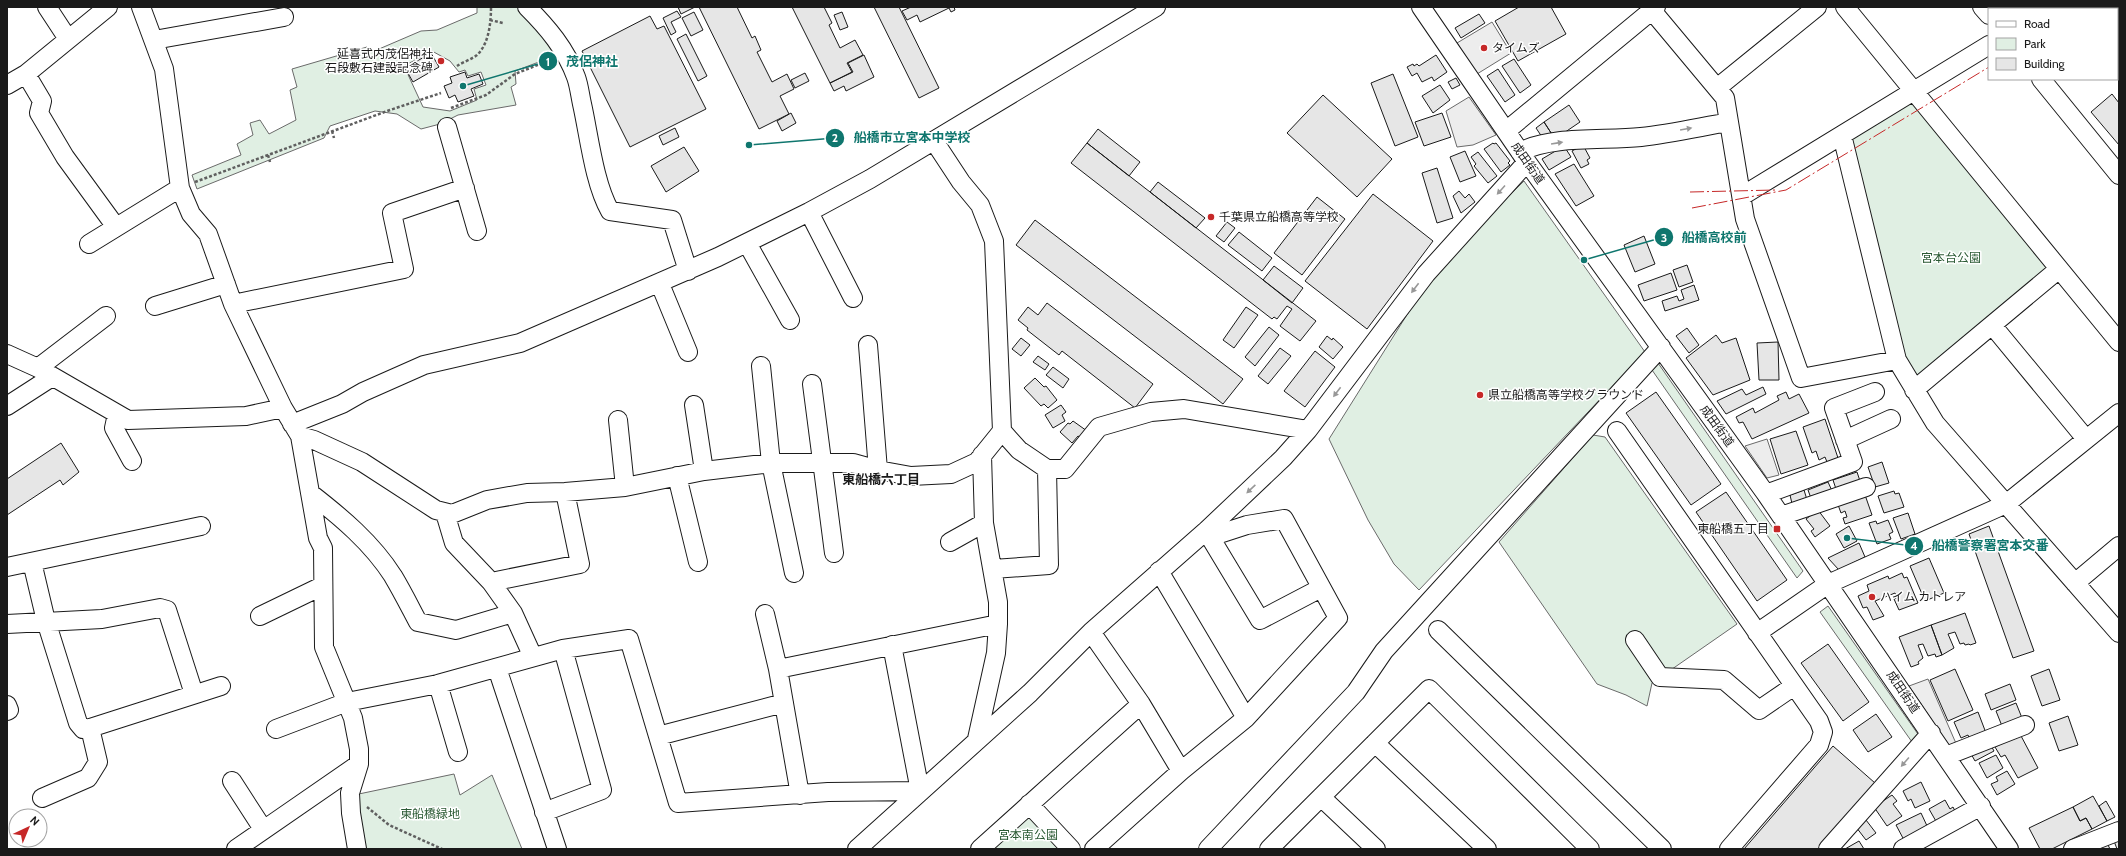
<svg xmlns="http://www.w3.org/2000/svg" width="2126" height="856" font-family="Cabin,'Noto Sans JP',sans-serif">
	<rect width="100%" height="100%" fill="#fff"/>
	<path fill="#e0efe3" stroke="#6a6a6a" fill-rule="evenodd" d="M477,7H520L560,54L515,71L516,84L511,87L516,105L458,115L440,124L421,129L397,114L375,111L330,126L324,138L197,189L192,175L241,155L237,144L253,135L250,123L260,120L269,134L296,120L290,90L297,87L292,69L367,47L372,52L421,31L437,30L477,13ZM432,51L450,61L459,72L465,70L468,76L481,72L486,85L474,89L477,100L450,111L423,107L404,66Z
		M1907,103L1915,104L2046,264V271L1921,377L1914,374L1904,359L1850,143L1854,136Z
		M1524,181L1645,352L1419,590L1394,564L1368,520L1329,439L1430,278L1457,247Z
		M1658,363L1803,571L1797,578L1652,370Z
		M1593,435L1605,437L1737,624L1652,683L1647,706L1626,695L1597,684L1499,542Z
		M1828,606L1920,737L1912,742L1820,612Z
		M454,774L460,795L492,775L522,849H362L354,795Z
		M1025,818H1032L1061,849H991Z"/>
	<path fill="#ededed" stroke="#6a6a6a" d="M1492,22L1511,53L1477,74L1457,43Z
		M1469,97L1496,135L1473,145L1457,147L1446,111Z
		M1767,439L1779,475L1767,478L1745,446Z
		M1928,679L1958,748L1952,750L1909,686Z"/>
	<path fill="#e6e6e6" stroke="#1a1a1a" d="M678,7H695L681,14Z
		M699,7H737L752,38L755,36L761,50L757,52L772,82L787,74L794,89L780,96L789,114L759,129Z
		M792,7H824L832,23L829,25L840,48L855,40L863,55L847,63L852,72L830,83Z
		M874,7H899L939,88L919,98Z
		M911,7H954L955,10L951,12L949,8L920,22L917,15L907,20L902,11Z
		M1519,7H1551L1566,34L1518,61L1495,21Z
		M677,11L681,17L671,22L676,32L671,35L663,18Z
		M694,12L703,30L691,36L682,18Z
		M842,12L848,27L840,30L834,15Z
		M1479,14L1485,23L1461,38L1455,28Z
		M650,16L657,29L664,26L706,109L630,147L582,51Z
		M686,34L707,76L698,81L677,39Z
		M431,53L439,67L413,82L405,68Z
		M864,55L874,77L846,91L844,86L834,91L830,83L853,72L848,63Z
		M1436,55L1447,72L1434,81L1432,77L1422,82L1417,73L1412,76L1407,67L1413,64L1414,66L1417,64L1419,66Z
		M1514,59L1531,85L1520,93L1502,66Z
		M1498,69L1515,95L1505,102L1487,76Z
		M465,72L467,78L479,74L483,84L471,89L474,96L458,102L455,95L449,98L444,86L452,83L450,77Z
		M805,73L809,81L795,88L791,80Z
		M1393,74L1418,137L1395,146L1371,83Z
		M1456,78L1460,85L1452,89L1448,82Z
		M1440,85L1450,100L1433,113L1422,96Z
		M2112,94L2119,103V145L2091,112Z
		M1323,95L1392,159L1357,197L1287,133Z
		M1569,105L1580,122L1555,139L1544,122Z
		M791,113L796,123L782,131L777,121Z
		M1442,113L1451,137L1424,146L1415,122Z
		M1544,122L1555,139L1544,140L1536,128Z
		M675,128L679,137L663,145L659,136Z
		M1098,129L1140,162L1129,176L1087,143Z
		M1087,143L1316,321L1300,341L1280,326L1292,309L1287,306L1277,319L1274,317L1272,319L1071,163Z
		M1493,143L1494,144L1496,143L1510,161L1508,163L1510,165L1501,172L1484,149Z
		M1583,145L1590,158L1587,160L1589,164L1581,168L1572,151Z
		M1564,146L1571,157L1549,170L1542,159Z
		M684,147L699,171L666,192L651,166Z
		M1465,151L1476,176L1460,182L1450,157Z
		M1478,152L1497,176L1488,183L1474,166L1476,164L1471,157Z
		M1574,164L1594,196L1576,206L1555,174Z
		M1437,168L1453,218L1437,223L1422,173Z
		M1158,182L1205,218L1196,228L1150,192Z
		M1459,191L1465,198L1469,194L1475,202L1461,213L1453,196Z
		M1373,194L1433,241L1367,329L1305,281Z
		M1317,197L1345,219L1302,275L1274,253Z
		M1035,220L1243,379L1223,404L1016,245Z
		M1227,222L1235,228L1224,242L1216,236Z
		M1239,232L1272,258L1262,271L1228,245Z
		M1644,236L1655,264L1635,272L1624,245Z
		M1687,265L1693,282L1679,287L1673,270Z
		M1274,266L1303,288L1292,303L1263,280Z
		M1671,273L1677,290L1644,301L1638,285Z
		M1694,285L1699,300L1665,311L1662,301L1677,296L1679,301L1684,299L1681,290Z
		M1047,303L1153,384L1135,408L1062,351L1059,355L1027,330L1028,328L1018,320L1028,307L1038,315Z
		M1246,307L1258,315L1234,348L1223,340Z
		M1269,327L1279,335L1255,366L1245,357Z
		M1687,328L1699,345L1689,353L1676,336Z
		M1716,335L1722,343L1736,338L1750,380L1713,395L1686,358Z
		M1327,336L1332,340L1333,338L1343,347L1333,359L1319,347Z
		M1021,338L1030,345L1021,356L1012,349Z
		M1778,342L1779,380H1759L1757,343Z
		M1280,348L1291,356L1268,384L1258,376Z
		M1315,351L1335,367L1305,407L1284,391Z
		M1038,356L1049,364L1045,370L1033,362Z
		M1053,367L1069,379L1063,388L1046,375Z
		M1035,378L1044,387L1046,386L1057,400L1048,408L1044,404L1041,406L1024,388Z
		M1763,387L1766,394L1726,414L1717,401L1742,389L1746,395Z
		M1656,392L1721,484L1691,505L1626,413Z
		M1786,392L1789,399L1799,394L1809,413L1752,439L1743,422L1739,423L1736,417L1753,408L1755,413L1779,400L1777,396Z
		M1061,405L1066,412L1062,415L1065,421L1053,428L1045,415Z
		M1825,419L1838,458L1827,462L1825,457L1819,460L1816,451L1812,453L1803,427Z
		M1073,421L1087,431L1081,438L1078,436L1072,443L1060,432L1068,423L1070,424Z
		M1796,431L1808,465L1781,474L1770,439Z
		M61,443L79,472L63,485L60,480L7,515V479Z
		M1882,462L1889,483L1875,487L1868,467Z
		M1857,472L1861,484L1837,492L1833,480Z
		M1828,482L1833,493L1812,501L1808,490Z
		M1804,490L1808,503L1793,508L1790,495Z
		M1894,491L1895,494L1899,493L1904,507L1884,513L1878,496Z
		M1726,492L1787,580L1757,601L1696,512Z
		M1864,492L1872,515L1845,524L1843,518L1847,517L1845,511L1841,513L1837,502Z
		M1818,510L1830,526L1815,537L1811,531L1814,529L1806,519Z
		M1908,513L1915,534L1901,539L1893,518Z
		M1888,520L1893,532L1889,534L1891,539L1877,544L1869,523L1876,521L1877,524Z
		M1849,526L1857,541L1844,548L1836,534Z
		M1989,526L2034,651L2013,658L1969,534Z
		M1859,543L1865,557L1839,570L1828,558Z
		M1929,558L1944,593L1925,601L1910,566Z
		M1902,573L1904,578L1907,577L1918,603L1899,610L1894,599L1897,598L1895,593L1875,601L1884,616L1873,620L1867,607L1863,608L1858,596L1869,591L1867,585L1888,576L1889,579Z
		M1965,613L1976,643L1970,645L1969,644L1965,645L1964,643L1960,644L1955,632L1948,634L1954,648L1942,655L1931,625Z
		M1931,625L1942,655L1936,657L1935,654L1928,656L1923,644L1918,645L1923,658L1918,662L1919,664L1911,667L1899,637Z
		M1828,644L1869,702L1843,721L1801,663Z
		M1955,669L1973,710L1948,721L1930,680Z
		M2049,669L2060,700L2042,706L2031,676Z
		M2010,684L2016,700L1991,710L1985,694Z
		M2016,703L2022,718L2002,726L1996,711Z
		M1978,712L1986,733L1970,740L1968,735L1961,738L1954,722Z
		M1876,714L1892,737L1868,752L1853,730Z
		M2068,716L2078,745L2059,751L2049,723Z
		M2020,734L2038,768L2018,778L2005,755L2001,757L1995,747Z
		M1989,742L1994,751L1975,761L1970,752Z
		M1833,746L1875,783L1818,849H1744Z
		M1996,755L2003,768L1987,778L1979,763Z
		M2007,771L2015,784L1997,795L1991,784L1998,781L1996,777Z
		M1921,782L1930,801L1915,808L1911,799L1908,801L1903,791Z
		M1892,795L1897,801L1893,804L1902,816L1887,826L1874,807Z
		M2093,796L2107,821L2092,829L2086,818L2080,821L2073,807Z
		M1945,800L1950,809L1953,807L1956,813L1937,823L1929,809Z
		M2106,801L2115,817L2107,821L2099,806Z
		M2073,807L2080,821L2086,818L2092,829L2052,849H2040L2029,828Z
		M1921,813L1928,828L1904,840L1896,825Z
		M1866,820L1876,833L1866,840L1856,827Z
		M2119,839V849H2117L2114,841Z
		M1859,841L1864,849H1845Z
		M2107,843L2110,849H2093Z"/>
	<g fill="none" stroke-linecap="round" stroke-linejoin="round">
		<g stroke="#1a1a1a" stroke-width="20">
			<path id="minor" d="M47,7L68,39
				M141,7L164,69L180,188L191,214L208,234L233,304L283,408L300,436L318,538L323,548L324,647L353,718L359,749V764L350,793L351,813L357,849
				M527,7C547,27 566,49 576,77C579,85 580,95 582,104C589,135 594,183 610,211L672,220L688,271
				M1421,7L1527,162L1766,494L2009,849
				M1649,7L1725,98L1745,219L1801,378L1897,360
				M1845,7L2119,342
				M1982,7L1989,15
				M2049,9L2052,7
				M154,40L284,17
				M26,74L42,101L39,113L65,157L116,227
				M2041,79L2119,175
				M7,85L26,74L108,7
				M1717,88L1817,7
				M447,127L477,231
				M1506,131L1656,7
				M1842,135L1897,360L1935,423L2119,633
				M1520,152C1552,135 1605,141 1641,137C1670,134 1700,127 1729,122
				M1742,196L1989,45
				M809,212L853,298
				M747,243L790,320
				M89,244L180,188
				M660,284L688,352
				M233,304L404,269L392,213L465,188
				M155,306L226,284
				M1992,325L2086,439
				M868,345L878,470
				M7,354L38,368L128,420L246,416L283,408
				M761,366L771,463L794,573
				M38,368L106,316
				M812,384L834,553
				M1914,390L2059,269
				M694,405L704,471
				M7,406L52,377
				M117,414L114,428L132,461
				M618,420L625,487
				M292,424L342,404L363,392L424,365L520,343L718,257L809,212L870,179L1156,7
				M1002,431L1019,450L1047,469H1065L1099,427L1151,412L1184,409L1308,430
				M1617,431L1819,721L1823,732L1819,745L1729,849
				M300,436L314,440L362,462L436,510L452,514L487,500L527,493L565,492L625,487L704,471L771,463H853L878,470L911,476L951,474L977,462L1002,431L994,241L980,205L961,182L934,141
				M1845,440L1891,419
				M677,476L698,562
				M310,493C341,517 372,543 393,576C402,591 410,607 418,622L456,630L513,613
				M1766,494L1853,462L1834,408L1875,392
				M445,513L454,543L491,582L513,613L533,657
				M1781,516L1866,487
				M1210,537L1260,620L1321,588
				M950,542L984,523
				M32,562L46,621L78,723L83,729L90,728L221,686
				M7,567L201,526
				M993,569L1049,565L1047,469
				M1159,571L1246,718
				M491,582L580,564L565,492
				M2075,583L2119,546
				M765,614L778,669L800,795
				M260,616L322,586
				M7,624L102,619L160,608L167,610L194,694
				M1438,630L1662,849
				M1091,632L1141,704L1181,771
				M1757,633L1828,584L2006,504L2119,413
				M1635,640L1660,677L1724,680L1759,710L1794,686
				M497,668L557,849
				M778,669L998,624
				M438,684L458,752
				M7,705L9,710L7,711
				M276,729L347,702L438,684L563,649L629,639L678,803L828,792L920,791L892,645
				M658,736L784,703
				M977,739L996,653L998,624V602L984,523L982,455
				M1375,743L1487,849
				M1946,756L2025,725
				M232,781L263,829
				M1321,797L1376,849
				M42,798L88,778L98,762L90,728
				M1029,804L1071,849
				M544,812L602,790L563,649
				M236,849L359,764
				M857,849L1030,693L1091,632L1207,530L1283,458L1308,430L1426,274L1527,162
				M980,849L1141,704
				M1094,849L1181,771L1246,718L1338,618L1284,519L1247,525L1210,537L1207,530
				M1208,849L1356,692L1384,651L1661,347
				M1269,849L1429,689L1590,849
				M1828,849L1931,733
				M1903,849L1981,806
				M2073,849L2119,831"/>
		</g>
		<path stroke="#5f5f5f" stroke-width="2.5" stroke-dasharray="3 2" stroke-linecap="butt" d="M490,20L503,23
			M457,66C463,62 472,59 477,55C489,44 491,22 491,7
			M451,108L486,95L515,74L550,60
			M332,131L334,138
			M268,155L270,162
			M195,182L390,110L441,93
			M367,807L389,825L442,849"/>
		<use href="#minor" stroke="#fff" stroke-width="18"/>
		<path stroke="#c62828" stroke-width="1" stroke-dasharray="14 3 2 3" stroke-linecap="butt" d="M2084,9L2087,7
			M1690,192L1776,190
			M1692,208L1786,190L1989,67"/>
	</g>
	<defs><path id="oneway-solid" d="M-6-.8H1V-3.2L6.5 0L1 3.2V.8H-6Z"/></defs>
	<g fill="#989898">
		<use href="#oneway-solid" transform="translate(1686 129) rotate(-10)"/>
		<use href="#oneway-solid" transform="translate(1557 143) rotate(-9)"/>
		<use href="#oneway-solid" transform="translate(1501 190) rotate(132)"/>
		<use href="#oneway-solid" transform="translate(1415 288) rotate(127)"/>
		<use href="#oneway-solid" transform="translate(1337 392) rotate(127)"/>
		<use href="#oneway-solid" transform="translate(1251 489) rotate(137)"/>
		<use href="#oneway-solid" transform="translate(1905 762) rotate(131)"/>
	</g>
	<g fill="#c62828" stroke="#fff" stroke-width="1.5">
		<circle cx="1484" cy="48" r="4"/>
		<circle cx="441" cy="61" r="4"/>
		<circle cx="1211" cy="217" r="4"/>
		<circle cx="1480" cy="395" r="4"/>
		<rect x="1773" y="525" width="8" height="8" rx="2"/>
		<circle cx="1872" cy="597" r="4"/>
	</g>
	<g text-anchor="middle" stroke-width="3" stroke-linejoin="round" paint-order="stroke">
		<g font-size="12" fill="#1a1a1a" stroke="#fff" text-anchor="start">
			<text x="1492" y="52">タイムズ</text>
			<text x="433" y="58" text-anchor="end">延喜式内茂侶神社<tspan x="433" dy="14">石段敷石建設記念碑</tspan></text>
			<text x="1219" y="221">千葉県立船橋高等学校</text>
			<text x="1488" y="399">県立船橋高等学校グラウンド</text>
			<text x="1769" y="533" text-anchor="end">東船橋五丁目</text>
			<text x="1880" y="601">ハイム カトレア</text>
		</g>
		<g font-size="12" fill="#1a1a1a" stroke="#fff">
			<text transform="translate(1528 163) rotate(55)" y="4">成田街道</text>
			<text transform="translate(1717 426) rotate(54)" y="4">成田街道</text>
			<text transform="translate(1903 692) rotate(56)" y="4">成田街道</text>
		</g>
		<g font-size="12" fill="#2b5a34" stroke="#fff">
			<text x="1951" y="262">宮本台公園</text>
			<text x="430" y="818">東船橋緑地</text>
			<text x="1028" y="839">宮本南公園</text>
		</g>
		<g font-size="13" font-weight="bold" fill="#1a1a1a" stroke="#fff">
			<text x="881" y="484">東船橋六丁目</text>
		</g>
	</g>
	<path fill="none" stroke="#0f766e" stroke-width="1.5" d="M463 86L548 61M749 145L835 138M1584 260L1664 237M1847 538L1914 546"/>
	<g fill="#0f766e" stroke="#fff" stroke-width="1.5">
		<circle cx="463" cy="86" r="4"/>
		<circle cx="749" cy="145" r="4"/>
		<circle cx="1584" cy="260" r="4"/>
		<circle cx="1847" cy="538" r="4"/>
		<circle cx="548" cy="61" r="10"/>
		<circle cx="835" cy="138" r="10"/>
		<circle cx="1664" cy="237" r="10"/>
		<circle cx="1914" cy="546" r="10"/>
	</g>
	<g font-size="12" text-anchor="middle" font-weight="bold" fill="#fff">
		<text x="548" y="66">1</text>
		<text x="835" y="142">2</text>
		<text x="1664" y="242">3</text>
		<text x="1914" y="550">4</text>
	</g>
	<g font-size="13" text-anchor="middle" font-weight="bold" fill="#0f766e" stroke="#fff" stroke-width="3" stroke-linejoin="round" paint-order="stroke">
		<text x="592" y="66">茂侶神社</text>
		<text x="912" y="142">船橋市立宮本中学校</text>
		<text x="1714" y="242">船橋高校前</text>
		<text x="1990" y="550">船橋警察署宮本交番</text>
	</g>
	<rect width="2126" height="856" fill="none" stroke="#1a1a1a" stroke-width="16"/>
	<rect x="1988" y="8" width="130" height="72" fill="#ffffff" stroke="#a3a3a3"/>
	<rect x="1996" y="21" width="20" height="6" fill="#ffffff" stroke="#a3a3a3"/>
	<text x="2024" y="28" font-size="12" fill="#1a1a1a">Road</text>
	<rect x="1996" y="38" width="20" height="12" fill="#e0efe3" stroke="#a3a3a3"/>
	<text x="2024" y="48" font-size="12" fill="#1a1a1a">Park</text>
	<rect x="1996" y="58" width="20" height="12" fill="#e6e6e6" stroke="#a3a3a3"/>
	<text x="2024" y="68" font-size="12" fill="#1a1a1a">Building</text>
	<g transform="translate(28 828) rotate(44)"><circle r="19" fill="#ffffff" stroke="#a3a3a3"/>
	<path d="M0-3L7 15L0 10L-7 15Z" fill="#c62828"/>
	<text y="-6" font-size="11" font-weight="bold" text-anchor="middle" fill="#1a1a1a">N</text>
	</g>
</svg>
